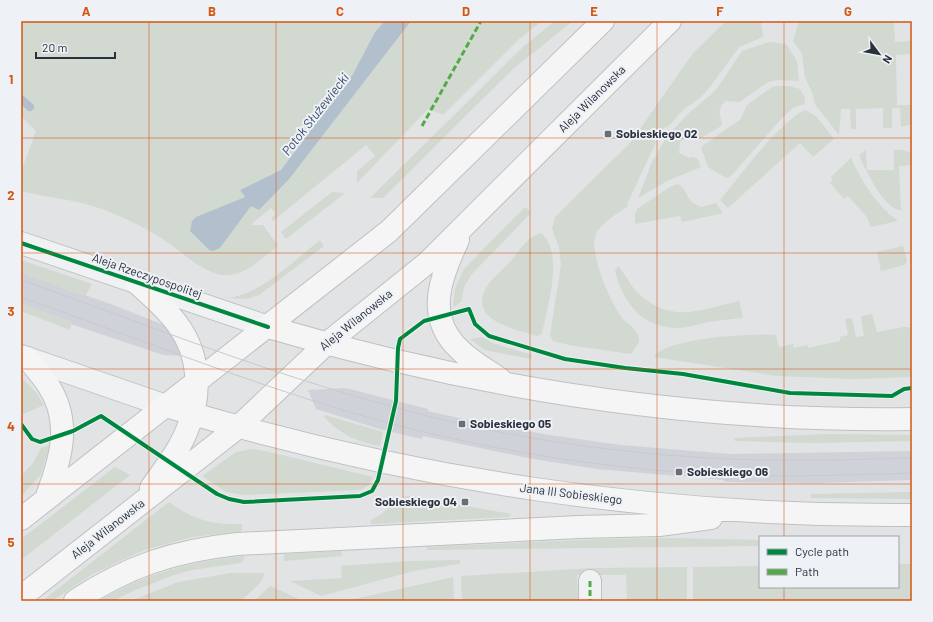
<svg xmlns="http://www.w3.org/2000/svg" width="933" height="622" font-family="Barlow,sans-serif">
	<rect width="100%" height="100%" fill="#e1e3e5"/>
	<path fill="#cfd2d8" d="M21,273L108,303L169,327L184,356L163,355L71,324V322L21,304Z
		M346,388L428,409V411L481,423L550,435L621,445L730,454L912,451V480L816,483L725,482L724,480L597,469L533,459L423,436L422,439L383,430L316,409L308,390Z"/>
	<path fill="#d1d9d1" d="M21,21H385L375,32L353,74L281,170L240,190L245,197L196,217L220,248L251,205L290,178L411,21H542L519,39L443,115L428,109L357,183V171L375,156L366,145L273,221L271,218L276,214L271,208L250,225H263L278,246C263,257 244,277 223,275C202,273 179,249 161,238C136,222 107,209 78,202C59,198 40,196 21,191V172L36,131L21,116Z
		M555,21H573L513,69L383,198H370L525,45Z
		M726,21H761L763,37L739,47L710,87L701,97L684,109L667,128L666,126L654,140L656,142L627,204L628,206C618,213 604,221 597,232C586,249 611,303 622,318C629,325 640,331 639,342L631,354L569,345L553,341L550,335L561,265L559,247L552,229L555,217L631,142L693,53Z
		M799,21H894L895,42L912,41V54L896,55L897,105H912V124L901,127L900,108H892V128H883V108L856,109V129H851L850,109H841L839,135L814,103L813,95L805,77L802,54L793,41Z
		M769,42L786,44L797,61L799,81L778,80L768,82L740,102L725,101C718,109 719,113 722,123L721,126L701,138H684L680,142L679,153L689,158L693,157L698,159L701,167L667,181L638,198L652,162L667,136L689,113L716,90L742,51Z
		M778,86H789L800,89L805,98V104L793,108L782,118L730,177L726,178L708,167L701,147L732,125L740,120L747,105L772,87Z
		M805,110L816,116L834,139L813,157L800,143L728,208L720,200C739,177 780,121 805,110Z
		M866,150L867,170H894V150H903L912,153V165L899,166L901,210C885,211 865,169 859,155Z
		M851,158C862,182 876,205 898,221L871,227L866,216L848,196L844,199L830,183L833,180L831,177Z
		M678,184C689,189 684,202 702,207L716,203L723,213L682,222L680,216L635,224V214L637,209L670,187Z
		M332,192L345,193L286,239L281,232Z
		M525,207L531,213L471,275L464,287L461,302L453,307L455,289L464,269Z
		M541,233C565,254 547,306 542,334L537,336C517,329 470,322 485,290C490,280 502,270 510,262C518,252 528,236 541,233Z
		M320,240L324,246L259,295L246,299L228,298C260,295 295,260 320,240Z
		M903,246L907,261L905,265L881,271L877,252Z
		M21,260L92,284L86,295H81L21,273Z
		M618,266C625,273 629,283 636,291C669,325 700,310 739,301L743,318C732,319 720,320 709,322C698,324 687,328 676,328C641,327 623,302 615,271Z
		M21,304L72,322L70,330L21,311Z
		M872,314L877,332L904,327H909L912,330V374L910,377L854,379L777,376L654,357C665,338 754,333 776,335L779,347L793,344L794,348L808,345V348L840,341V337L848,335L845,319L852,318L856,337L864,336L861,316Z
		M482,337L492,343L532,355L531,359L485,350L470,339Z
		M21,377L35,391L44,405L21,415Z
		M325,415L383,432L380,446C357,442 340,434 324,417Z
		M829,434L912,435V441L812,443L735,441L734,438Z
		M50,445L41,474L21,497V476L33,463L41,448Z
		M252,449L265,451L373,477L369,485L361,490L245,495L226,492L202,476L236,452Z
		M115,467L130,475L21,560V539Z
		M912,492V499L811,498V494Z
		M406,496H410L511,514L509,517L371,524V520C386,514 393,501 406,496Z
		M169,502C192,519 213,526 242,524V531L193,537L144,550L93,574L52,601H42Z
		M668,538L760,540V546L427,550V547L604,539Z
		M341,551L342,556L284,561V554Z
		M244,556L243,561L241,563L192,570L174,575L133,591L113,601H99C144,574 192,561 244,556Z
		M460,560V564L418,570L321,596L290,581L342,578L341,566L409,561Z
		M898,564H912V601H693V567L760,566V587H898Z
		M687,567V601H627L626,575H577L578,601H462L461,576L594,568Z
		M231,573H265L261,582L241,601H131L178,582Z
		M453,577L454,601H346Z
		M270,586L297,598V601H254Z"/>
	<path fill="#b2bfcd" d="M385,21H411L290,178L259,210L251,206L220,248L213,251L209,250L190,231L192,221L196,217L245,197L240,190L281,170L353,74L375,32Z"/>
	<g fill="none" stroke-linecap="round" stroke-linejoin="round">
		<path stroke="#b2bfcd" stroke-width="8" d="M21,99L30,107"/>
		<g stroke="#bfc1c3" stroke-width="24">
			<path id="minor" d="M21,243L268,327
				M21,356L166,406
				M590,581V601"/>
		</g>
		<g stroke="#bec0c2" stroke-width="24">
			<path id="major" d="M458,240C441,277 424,317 460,350C472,362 487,370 500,379
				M137,283C151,296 167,309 178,325C200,355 202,396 187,430C179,451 164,469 151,488
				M268,327C476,388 694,422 912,419
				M27,358C34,367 42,375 48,385C73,423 60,460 46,499
				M166,406C412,480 654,517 912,515
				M21,519L389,231L603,21
				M21,597L237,428L326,344L427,263L670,21
				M75,601C128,566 174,551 237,544L579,527L659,525L711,518"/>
		</g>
		<use href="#minor" stroke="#f0f1f2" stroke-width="22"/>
		<use href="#major" stroke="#f5f5f6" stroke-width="22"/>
		<path stroke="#c9cacd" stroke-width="1" d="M21,280C148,325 274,376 405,410C504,437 607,452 709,458C777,462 844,460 912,458
			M21,297C145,341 268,391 396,425C504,453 616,470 728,475C789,477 851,475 912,473"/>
		<path stroke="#53ab46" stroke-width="3" stroke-dasharray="6 3" stroke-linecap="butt" d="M422,126L481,21
			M590,581V601"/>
		<g stroke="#eef1f5" stroke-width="6">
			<path id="cycleway" d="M21,243L268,327
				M21,424L32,439L40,442L73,431L101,416L217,494L229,499L244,502L360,496L372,491L378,480L396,401L398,348L400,339L424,321L469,309L475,324L489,336L565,359L625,368L683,374L790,393L892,396L904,389L912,388"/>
		</g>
		<use href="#cycleway" stroke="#00873e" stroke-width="4"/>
	</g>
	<path fill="none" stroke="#d55511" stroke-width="1" stroke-opacity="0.55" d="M149,21V601M276,21V601M403,21V601M530,21V601M657,21V601M784,21V537M21,138H912M21,253H912M21,369H912M21,484H912M784,587V601"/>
	<g fill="#6a6f77" stroke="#eef1f5" stroke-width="1.5">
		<rect x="604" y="130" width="8" height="8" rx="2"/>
		<rect x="458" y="420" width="8" height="8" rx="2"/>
		<rect x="675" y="468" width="8" height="8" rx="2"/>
		<rect x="461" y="498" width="8" height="8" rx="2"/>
	</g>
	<g text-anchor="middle" stroke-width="4" stroke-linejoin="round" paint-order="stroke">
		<g font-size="12" fill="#2a303c" stroke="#eef1f5">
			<text transform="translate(592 99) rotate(-45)" y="4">Aleja Wilanowska</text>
			<text transform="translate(147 276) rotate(19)" y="4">Aleja Rzeczypospolitej</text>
			<text transform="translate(356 320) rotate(-39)" y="4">Aleja Wilanowska</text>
			<text transform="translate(571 494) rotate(7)" y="4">Jana III Sobieskiego</text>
			<text transform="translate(108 529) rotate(-38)" y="4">Aleja Wilanowska</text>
		</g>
		<g font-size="12" font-weight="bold" fill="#2a303c" stroke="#eef1f5" text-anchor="start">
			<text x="616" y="138">Sobieskiego 02</text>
			<text x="470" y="428">Sobieskiego 05</text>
			<text x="687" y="476">Sobieskiego 06</text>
			<text x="457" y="506" text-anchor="end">Sobieskiego 04</text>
		</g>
		<g font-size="13" font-style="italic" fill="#384d6c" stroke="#eef1f5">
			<text transform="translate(315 114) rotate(-52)" y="5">Potok Służewiecki</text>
		</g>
	</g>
	<rect width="933" height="622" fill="none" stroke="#eef1f5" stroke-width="44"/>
	<rect x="759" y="536" width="140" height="52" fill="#eef1f5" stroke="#a0a4ab"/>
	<rect x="767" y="549" width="20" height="6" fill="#00873e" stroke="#a0a4ab"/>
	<text x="795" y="556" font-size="12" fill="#2a303c">Cycle path</text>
	<rect x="767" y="569" width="20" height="6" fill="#53ab46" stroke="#a0a4ab"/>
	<text x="795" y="576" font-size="12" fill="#2a303c">Path</text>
	<g transform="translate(879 54) rotate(122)" stroke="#eef1f5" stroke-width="3" paint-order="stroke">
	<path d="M0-3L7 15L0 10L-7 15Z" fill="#2a303c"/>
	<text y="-6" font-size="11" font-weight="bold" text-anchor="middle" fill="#2a303c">N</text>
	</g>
	<path d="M36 52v6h79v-6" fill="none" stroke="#2a303c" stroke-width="2"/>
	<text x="42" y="52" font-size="12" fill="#2a303c" stroke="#eef1f5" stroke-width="3" paint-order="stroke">20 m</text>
	<rect x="22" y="22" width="889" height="578" fill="none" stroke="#d55511" stroke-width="1.5"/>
	<g font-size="13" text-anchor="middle" font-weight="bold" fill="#d55511">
		<text x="86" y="16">A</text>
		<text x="212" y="16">B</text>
		<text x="340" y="16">C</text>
		<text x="466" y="16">D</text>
		<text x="594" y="16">E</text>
		<text x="720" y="16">F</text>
		<text x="848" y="16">G</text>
		<text x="11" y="84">1</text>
		<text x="11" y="200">2</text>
		<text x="11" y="316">3</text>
		<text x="11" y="431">4</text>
		<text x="11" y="547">5</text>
	</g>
</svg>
